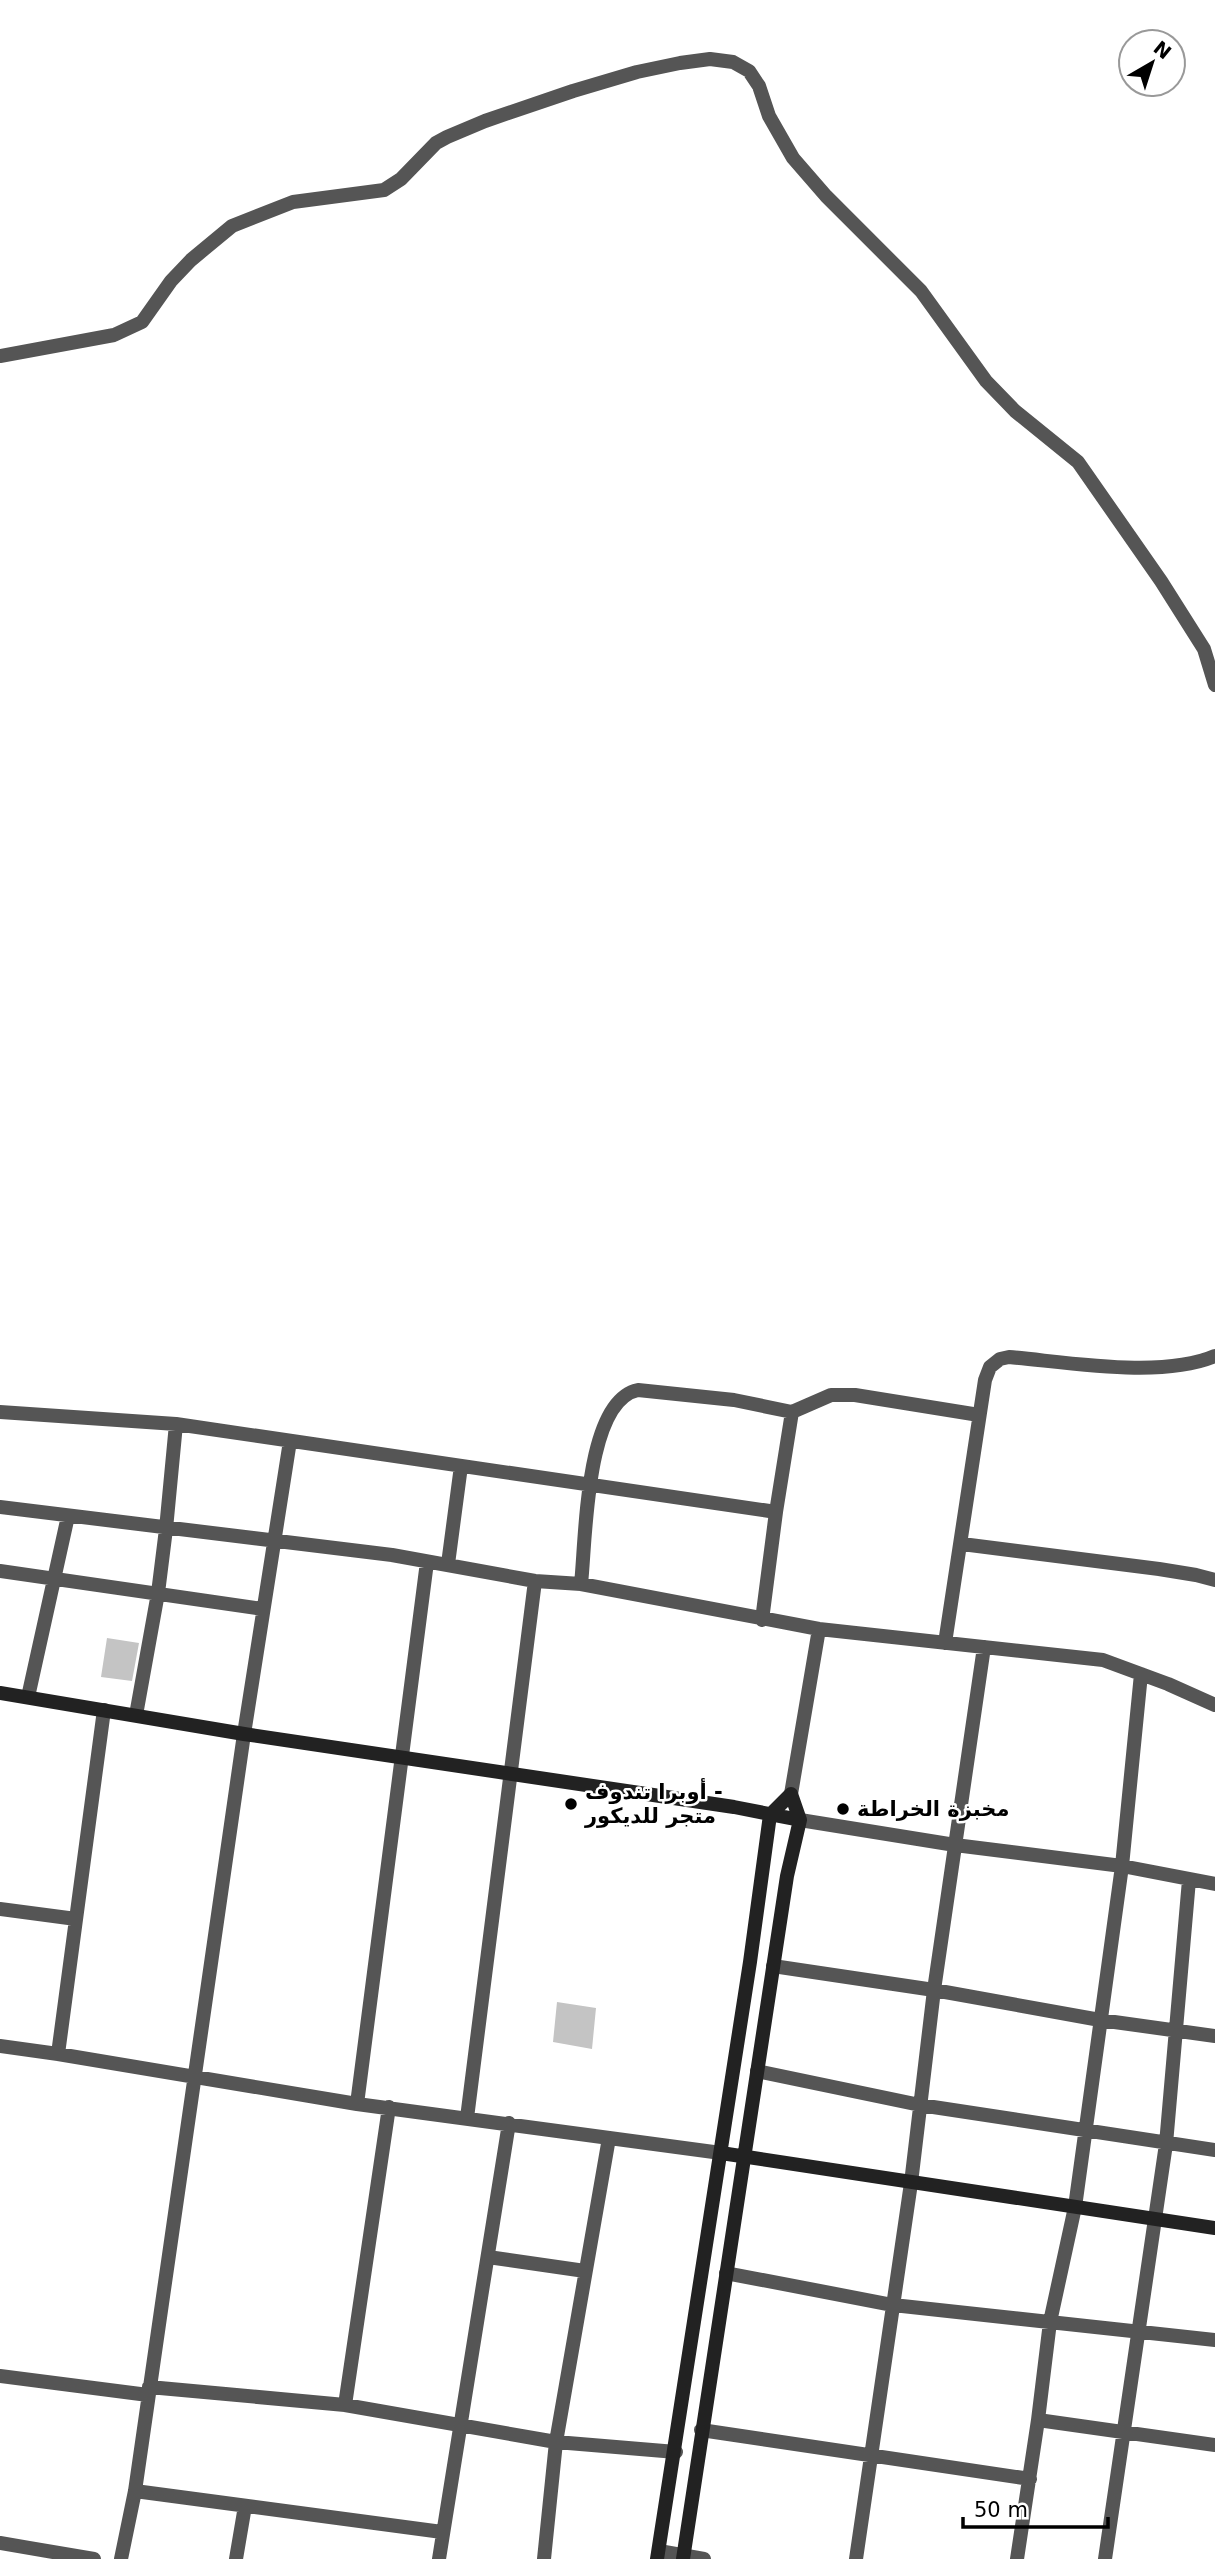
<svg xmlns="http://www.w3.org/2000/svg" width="1215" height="2559" font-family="'DejaVu Sans','Noto Sans Arabic',sans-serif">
	<rect width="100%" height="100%" fill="#fff"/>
	<path fill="#c4c4c4" d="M107,1638L139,1643L132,1681L101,1677Z
		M557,2002L596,2008L592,2049L553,2042Z"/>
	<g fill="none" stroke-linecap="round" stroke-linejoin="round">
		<path stroke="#555" stroke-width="14" d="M0,356L114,335L142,322L171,281L191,260L232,226L293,202L384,190L401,179L436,143L447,137L485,121L573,91L637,72L680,63L710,59L733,62L749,71L759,86L769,116L793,158L826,196L921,291L986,381L1015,411L1078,462L1161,581L1204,649L1215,685
			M0,1412L176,1424L776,1512L762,1620
			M792,1412L831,1395H855L979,1415
			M0,1507L392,1555L535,1581L581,1584L819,1629L1103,1660L1168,1684L1215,1705
			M962,1544L1159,1569L1196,1575L1215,1580
			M448,1564L461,1466
			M0,1571L263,1609
			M581,1584C586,1539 585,1401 638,1390L734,1400L792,1412L776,1512
			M945,1643L985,1380L990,1367L1000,1359L1009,1357C1067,1362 1162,1379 1215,1356
			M28,1697L68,1516
			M136,1715L158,1593L166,1529L176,1424
			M791,1794L819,1629
			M800,1820L955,1845L1122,1866L1215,1884
			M0,1909L76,1919
			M773,1966L934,1990L1100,2020L1215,2036
			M0,2046L58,2054L357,2104L721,2153
			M58,2054L104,1710
			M757,2071L920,2105L1215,2150
			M357,2104L427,1562
			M467,2118L535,1581
			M488,2257L585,2271
			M726,2273L893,2305L1215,2340
			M0,2376L148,2395
			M149,2387L345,2405L556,2442L676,2452
			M345,2405L389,2107
			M1038,2420L1215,2445
			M701,2430L1030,2479
			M135,2491L442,2532
			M0,2543L94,2559
			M659,2551L704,2559
			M121,2559L135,2491L244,1734L290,1441
			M236,2559L245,2506
			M439,2559L509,2123
			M544,2559L556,2442L609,2138
			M856,2559L911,2183L934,1990L984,1647
			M1017,2559L1038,2420L1050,2322L1075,2207L1122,1866L1141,1674
			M1105,2559L1166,2144L1189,1880"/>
		<path stroke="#222" stroke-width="14" d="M0,1693L244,1734L734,1807L800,1820
			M721,2153L1215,2228
			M657,2559L750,1962L770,1815L791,1794L800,1820L787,1876L683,2559"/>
	</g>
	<g fill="#000" stroke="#fff" stroke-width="2.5">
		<circle cx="571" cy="1804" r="7"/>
		<circle cx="843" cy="1809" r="7"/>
	</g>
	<g text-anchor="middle" stroke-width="5" stroke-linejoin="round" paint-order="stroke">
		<g font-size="21" font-weight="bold" fill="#000" stroke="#fff" text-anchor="start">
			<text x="585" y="1799">أوبرا تندوف -<tspan x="585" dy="24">متجر للديكور</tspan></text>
			<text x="857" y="1816">مخبزة الخراطة</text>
		</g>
	</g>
	<g transform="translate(1152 63) rotate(39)"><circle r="33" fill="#ffffff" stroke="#999999" stroke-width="2"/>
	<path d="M0-5L12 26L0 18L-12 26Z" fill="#000000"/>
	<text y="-10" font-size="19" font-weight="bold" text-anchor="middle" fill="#000000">N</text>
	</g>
	<path d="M963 2517v10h145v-10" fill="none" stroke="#000000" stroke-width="3.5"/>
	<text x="974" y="2517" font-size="21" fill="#000000" stroke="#ffffff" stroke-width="5" paint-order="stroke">50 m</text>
</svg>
